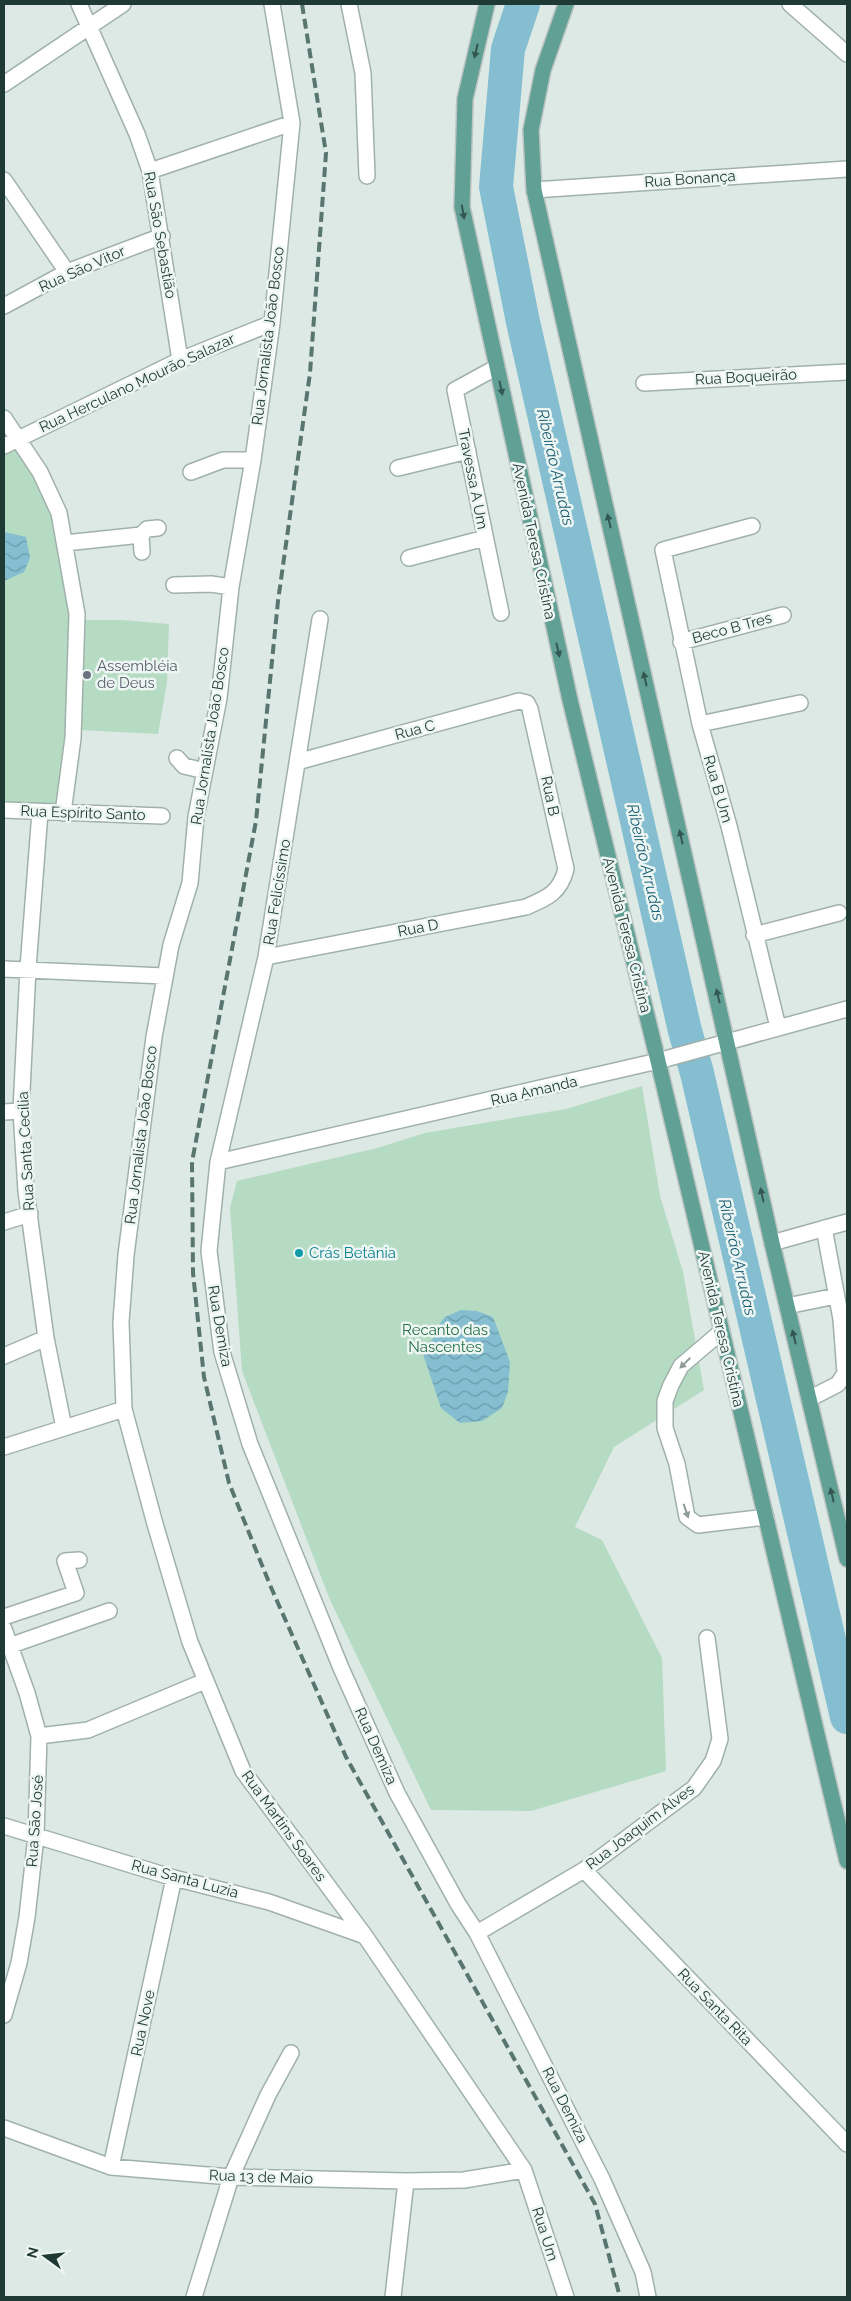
<svg xmlns="http://www.w3.org/2000/svg" width="851" height="2301" font-family="Raleway,sans-serif">
	<defs>
		<pattern id="water-waves" width="16" height="10" patternUnits="userSpaceOnUse" patternTransform="scale(1.25)"><rect width="16" height="10" fill="#84bed0"/><path d="M0 5q4-4 8 0t8 0" fill="none" stroke="#6b9baa"/></pattern>
	</defs>
	<rect width="100%" height="100%" fill="#dde9e5"/>
	<path fill="#b5dbc3" d="M15,446L44,496L53,518L64,572L71,628L68,717L58,807L4,806V453Z
		M83,620H122L169,624L167,682L158,734L79,730Z
		M642,1086L660,1196L683,1272L704,1390L614,1447L575,1527L602,1540L662,1658L666,1771L531,1811L431,1810L330,1600L242,1371L230,1208L237,1181L377,1148L425,1133L566,1109Z"/>
	<path fill="url(#water-waves)" d="M4,532L26,537L30,558L24,572L4,581Z
		M461,1310L477,1311L493,1317L510,1362L508,1392L502,1408L482,1421L460,1423L441,1408L421,1348L433,1339L436,1328L445,1317Z"/>
	<g fill="none" stroke-linecap="round" stroke-linejoin="round">
		<path stroke="#84bed0" stroke-width="34" d="M523,4L508,49L496,187L523,322L685,1031L697,1073L847,1717"/>
		<g stroke="#a0b1ac" stroke-width="18">
			<path id="minor" d="M79,4L137,134L150,171L180,360
				M272,4L292,123L272,323L253,460L231,587L219,698L196,817L190,883L171,945L154,1037L126,1255L121,1322L124,1409L155,1524L190,1642L243,1771L365,1936L524,2170L566,2297
				M349,4L363,73L367,176
				M790,4L847,54
				M4,84L123,4
				M150,171L292,123
				M4,180L67,272
				M534,190L847,169
				M4,306L67,272L162,236
				M497,367L455,390L501,613
				M644,383L847,372
				M4,418L40,472L59,513L77,614L73,738L63,813
				M4,446L180,360L272,323
				M398,468L468,451
				M191,472L223,460H253
				M752,526L663,550L700,724L729,826L778,1027
				M65,543L141,535
				M142,552L141,535L147,529L158,528
				M409,558L485,538
				M174,585L211,584L231,587
				M320,619L266,957L218,1162L209,1251L222,1352L250,1444L341,1668L397,1793L458,1904L477,1933L602,2179L643,2272L648,2297
				M681,642L783,615
				M700,724L800,703
				M177,758L184,766L205,771
				M4,810L162,816
				M40,812L28,968L21,1111L26,1191L46,1338L64,1428
				M754,935L839,913
				M266,957L526,907C547,898 560,893 566,869L530,709L527,703L519,701L297,762
				M4,969L164,976
				M4,1112L21,1111
				M218,1162L658,1061L847,1009
				M4,1222L30,1214
				M772,1243L847,1222
				M787,1306L836,1296
				M722,1331L681,1366L671,1385L665,1401V1428L677,1464L687,1517L698,1525L766,1517
				M4,1356L46,1338
				M809,1399L838,1384L845,1373L841,1319L824,1228
				M4,1447L124,1409
				M4,1617L76,1593L65,1561L79,1560
				M4,1629L27,1693L39,1736L36,1836L27,1917L19,1963L4,2015
				M9,1646L109,1611
				M39,1736L88,1730L205,1681
				M4,1826L174,1878L269,1902L365,1936
				M584,1870L847,2144
				M477,1933L584,1870L694,1788L713,1761L720,1739L707,1638
				M4,2128L111,2167L231,2177L406,2181L464,2180L524,2170
				M111,2167L174,1878
				M194,2297L231,2177L268,2095L291,2053
				M393,2297L406,2181"/>
		</g>
		<g stroke="#bcc4c2" stroke-width="18">
			<path id="major" d="M487,4L465,99L462,207L570,700L658,1061L847,1861
				M566,4L543,70L531,130L534,190L772,1243L847,1559"/>
		</g>
		<use href="#minor" stroke="#fff" stroke-width="15"/>
		<use href="#major" stroke="#61a095" stroke-width="15"/>
		<path stroke="#597570" stroke-width="4" stroke-dasharray="10 5" stroke-linecap="butt" d="M302,4L326,153L310,373L278,601L256,821L192,1162L193,1273L204,1377L229,1483L270,1585L346,1757L595,2204L620,2297"/>
	</g>
	<defs><path id="oneway-solid" d="M-6-.8H1V-3.2L6.5 0L1 3.2V.8H-6Z" transform="scale(1.25)"/></defs>
	<g fill="#335851">
		<use href="#oneway-solid" transform="translate(476 51) rotate(103)"/>
		<use href="#oneway-solid" transform="translate(463 212) rotate(80)"/>
		<use href="#oneway-solid" transform="translate(501 388) rotate(78)"/>
		<use href="#oneway-solid" transform="translate(609 521) rotate(-103)"/>
		<use href="#oneway-solid" transform="translate(558 650) rotate(77)"/>
		<use href="#oneway-solid" transform="translate(645 679) rotate(-103)"/>
		<use href="#oneway-solid" transform="translate(681 837) rotate(-103)"/>
		<use href="#oneway-solid" transform="translate(718 996) rotate(-103)"/>
		<use href="#oneway-solid" transform="translate(762 1195) rotate(-102)"/>
		<use href="#oneway-solid" transform="translate(794 1337) rotate(-104)"/>
		<use href="#oneway-solid" transform="translate(832 1495) rotate(-103)"/>
	</g>
	<g fill="#8f9c9a">
		<use href="#oneway-solid" transform="translate(685 1363) rotate(135)"/>
		<use href="#oneway-solid" transform="translate(686 1511) rotate(71)"/>
	</g>
	<circle fill="#6b7280" stroke="#edf6f3" stroke-width="2" cx="87" cy="675" r="5"/>
	<circle fill="#0f9aa8" stroke="#edf6f3" stroke-width="2" cx="299" cy="1253" r="5"/>
	<g text-anchor="middle" stroke-width="5" stroke-linejoin="round" paint-order="stroke">
		<g font-size="15" fill="#1f3934" stroke="#edf6f3">
			<text transform="translate(690 179) rotate(-4)" y="5">Rua Bonança</text>
			<text transform="translate(160 235) rotate(80)" y="5">Rua São Sebastião</text>
			<text transform="translate(82 269) rotate(-24)" y="5">Rua São Vitor</text>
			<text transform="translate(268 336) rotate(-83)" y="5">Rua Jornalista João Bosco</text>
			<text transform="translate(746 377) rotate(-3)" y="5">Rua Boqueirão</text>
			<text transform="translate(137 383) rotate(-25)" y="5">Rua Herculano Mourão Salazar</text>
			<text transform="translate(473 479) rotate(79)" y="5">Travessa A Um</text>
			<text transform="translate(534 541) rotate(78)" y="5">Avenida Teresa Cristina</text>
			<text transform="translate(732 628) rotate(-15)" y="5">Beco B Tres</text>
			<text transform="translate(415 730) rotate(-15)" y="5">Rua C</text>
			<text transform="translate(210 736) rotate(-81)" y="5">Rua Jornalista João Bosco</text>
			<text transform="translate(718 789) rotate(74)" y="5">Rua B Um</text>
			<text transform="translate(550 796) rotate(78)" y="5">Rua B</text>
			<text transform="translate(83 813) rotate(2)" y="5">Rua Espírito Santo</text>
			<text transform="translate(277 892) rotate(-81)" y="5">Rua Felicíssimo</text>
			<text transform="translate(418 928) rotate(-11)" y="5">Rua D</text>
			<text transform="translate(627 935) rotate(76)" y="5">Avenida Teresa Cristina</text>
			<text transform="translate(534 1091) rotate(-13)" y="5">Rua Amanda</text>
			<text transform="translate(141 1135) rotate(-83)" y="5">Rua Jornalista João Bosco</text>
			<text transform="translate(26 1151) rotate(-93)" y="5">Rua Santa Cecília</text>
			<text transform="translate(220 1326) rotate(80)" y="5">Rua Demiza</text>
			<text transform="translate(721 1329) rotate(77)" y="5">Avenida Teresa Cristina</text>
			<text transform="translate(376 1746) rotate(66)" y="5">Rua Demiza</text>
			<text transform="translate(35 1821) rotate(-86)" y="5">Rua São José</text>
			<text transform="translate(284 1826) rotate(54)" y="5">Rua Martins Soares</text>
			<text transform="translate(640 1827) rotate(-37)" y="5">Rua Joaquim Alves</text>
			<text transform="translate(185 1879) rotate(15)" y="5">Rua Santa Luzia</text>
			<text transform="translate(715 2007) rotate(46)" y="5">Rua Santa Rita</text>
			<text transform="translate(143 2023) rotate(-78)" y="5">Rua Nove</text>
			<text transform="translate(565 2105) rotate(63)" y="5">Rua Demiza</text>
			<text transform="translate(261 2177) rotate(2)" y="5">Rua 13 de Maio</text>
			<text transform="translate(545 2234) rotate(72)" y="5">Rua Um</text>
		</g>
		<g font-size="15" fill="#5b616d" stroke="#edf6f3" text-anchor="start">
			<text x="97" y="671">Assembléia<tspan x="97" dy="17">de Deus</tspan></text>
		</g>
		<g font-size="15" fill="#0d838f" stroke="#edf6f3" text-anchor="start">
			<text x="309" y="1258">Crás Betânia</text>
		</g>
		<g font-size="15" fill="#29704a" stroke="#edf6f3">
			<text x="445" y="1335">Recanto das<tspan x="445" dy="17">Nascentes</tspan></text>
		</g>
		<g font-size="16" font-style="italic" fill="#195e74" stroke="#edf6f3">
			<text transform="translate(556 467) rotate(77)" y="6">Ribeirão Arrudas</text>
			<text transform="translate(646 862) rotate(77)" y="6">Ribeirão Arrudas</text>
			<text transform="translate(738 1257) rotate(77)" y="6">Ribeirão Arrudas</text>
		</g>
	</g>
	<rect width="851" height="2301" fill="none" stroke="#1f3934" stroke-width="10"/>
	<g transform="translate(45 2256) rotate(285)" stroke="#edf6f3" stroke-width="4" paint-order="stroke">
	<path d="M0-4L9 19L0 12L-9 19Z" fill="#1f3934"/>
	<text y="-8" font-size="14" font-weight="bold" text-anchor="middle" fill="#1f3934">N</text>
	</g>
</svg>
